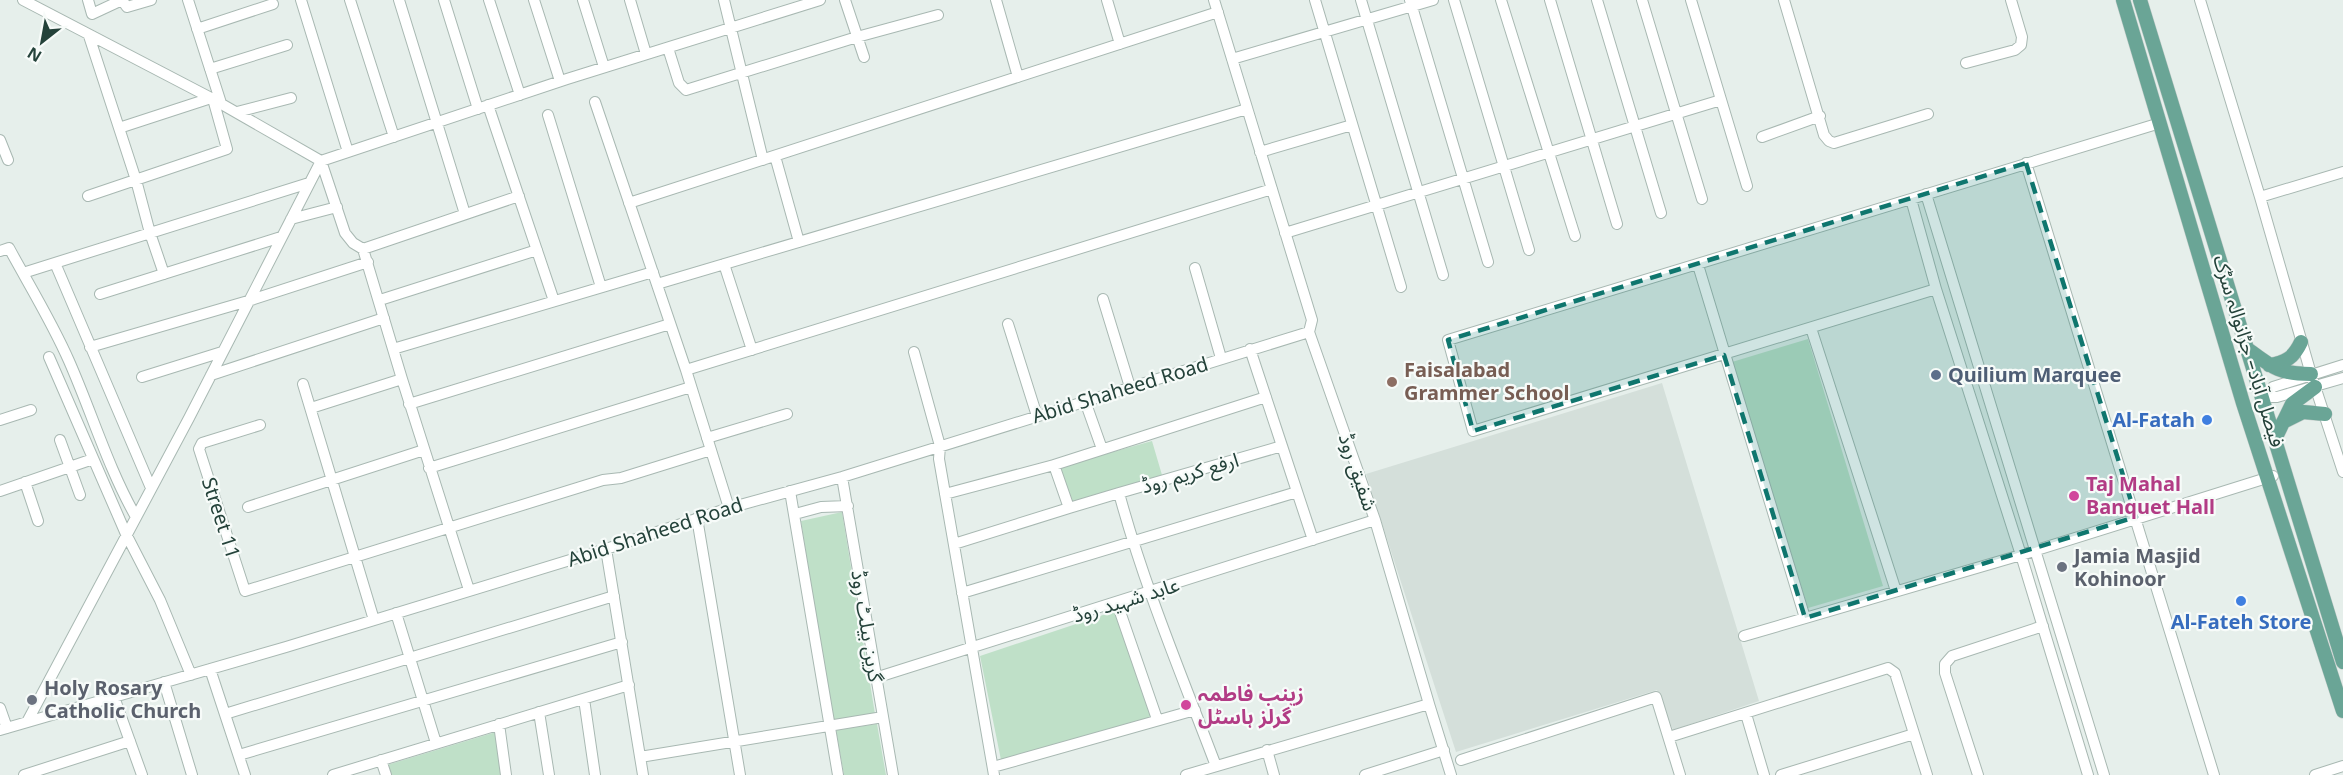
<svg xmlns="http://www.w3.org/2000/svg" width="2343" height="775" font-family="'Noto Sans','Noto Sans Arabic',sans-serif">
	<rect width="100%" height="100%" fill="#e6efeb"/>
	<path fill="#d4dfda" d="M1662,383L1759,701L1673,730L1657,690L1456,752L1366,474Z"/>
	<path fill="#bfe0c8" d="M1808,339L1883,586L1808,608L1732,362Z
		M1152,441L1162,475L1071,502L1059,467Z
		M842,512L875,714L832,721L801,521Z
		M1115,611L1152,718L1001,760L980,656Z
		M877,724L886,775H844L836,730Z
		M496,732L501,775H390L387,765Z"/>
	<g fill="none" stroke-linecap="round" stroke-linejoin="round">
		<g stroke="#a8b8b2" stroke-width="12">
			<path id="minor" d="M23,0L211,98L321,161L345,233L353,243L363,249
				M88,0L92,14L122,0L127,7L151,0
				M188,0L221,103
				M301,0L348,152
				M350,0L394,137
				M399,0L465,214
				M444,0L478,109
				M489,0L520,95
				M534,0L560,81
				M583,0L604,67
				M630,0L646,54
				M724,0L763,160
				M845,0L864,57
				M996,0L1018,77
				M1107,0L1120,44
				M1315,0L1401,287
				M1361,0L1443,275
				M1410,0L1488,262
				M1454,0L1529,250
				M1501,0L1575,236
				M1550,0L1617,224
				M1597,0L1661,213
				M1642,0L1702,199
				M1691,0L1747,186
				M1784,0L1824,135L1829,141L1834,143L1928,114
				M2200,0L2260,197L2311,374L2343,472
				M197,29L273,4
				M89,36L136,180L150,233L164,274
				M668,48L679,83L686,90L857,37L938,15
				M1232,59L1433,0
				M1966,63L2015,50L2021,45L2022,37L2011,0
				M210,69L287,45
				M595,102L686,370L729,508
				M488,105L554,301
				M237,112L291,98
				M548,115L601,287
				M119,128L211,98
				M1762,137L1820,116
				M0,140L8,160
				M1260,152L1352,125
				M775,156L799,242
				M2026,163L2214,775
				M1926,194L2104,775
				M88,196L227,149L213,99
				M2260,197L2343,172
				M1911,199L1936,289L2021,555L2088,775
				M629,203L1218,12
				M291,219L337,207
				M1285,233L1721,100
				M0,251L9,248C29,285 52,322 69,361C92,413 108,468 136,517
				M55,263L151,488
				M724,264L752,350
				M1698,265L1805,618
				M1195,268L1221,358
				M23,273L309,183
				M657,284L1247,109
				M1936,289L1473,431L1448,340L2160,123
				M100,294L281,237
				M1103,299L1130,387
				M380,300L537,250
				M1008,324L1037,416
				M1811,328L1896,591
				M90,347L248,301L368,262
				M393,349L653,272
				M1250,349L1282,446
				M914,352L940,446L939,459L994,775
				M49,357L126,534L160,600L191,675
				M686,370L1272,189
				M211,375L384,318
				M142,377L222,352
				M303,384L374,620
				M2262,397L2273,387L2343,365
				M2262,397H2277L2343,378
				M1085,401L1102,449
				M409,404L670,324
				M311,408L402,379
				M0,420L31,410
				M260,425L202,443L199,449L245,591L603,480L621,478L711,450
				M707,438L787,414
				M60,440L80,495
				M1054,465L1069,508L1119,493
				M429,468L691,387
				M842,477L893,775
				M25,482L38,521
				M0,491L93,459
				M790,491L838,775
				M945,494L1054,465L1266,397
				M248,507L424,450
				M795,514L821,507L848,506
				M697,518L740,775
				M954,544L1069,508
				M606,549L643,775
				M469,590L402,379L363,249L519,196
				M962,593L1297,492
				M1117,603L1157,719
				M396,613L436,743
				M1744,636L2021,555L2273,476
				M210,669L245,775
				M875,678L1375,520
				M164,682L192,775
				M114,697L142,775
				M584,699L595,775
				M1429,704L1451,775
				M0,708L7,728
				M539,712L549,775
				M225,714L614,596
				M1746,714L1764,775
				M27,722L189,418L321,161L567,79L820,0
				M499,724L506,775
				M0,730L286,647L606,549L729,508L842,477L1309,332
				M1669,737L1888,668L1895,673L1927,775
				M1267,750L1274,775
				M239,755L622,642
				M640,757L883,717
				M381,760L386,775
				M1461,760L1656,697L1680,775
				M1216,766C1182,676 1144,586 1119,493L1282,446L1313,540
				M993,767L1195,710
				M24,775L130,741
				M333,775L629,685
				M1186,775L1429,704L1375,520L1309,332L1312,320L1214,0
				M1365,775L1444,750
				M1781,775L1914,734
				M1978,775L1945,673V664L1952,656L2043,626
				M2315,775L2343,766"/>
		</g>
		<g stroke="#c2cac8" stroke-width="15">
			<path id="major" d="M2123,0L2243,403L2343,711
				M2140,0L2343,662
				M2249,350C2273,368 2280,374 2311,374
				M2269,365C2286,363 2294,357 2301,342
				M2283,422L2303,412L2325,414
				M2275,439L2292,404L2315,387"/>
		</g>
		<use href="#minor" stroke="#fff" stroke-width="10"/>
		<use href="#major" stroke="#6aa596" stroke-width="14"/>
	</g>
	<path fill="#0f766e" fill-opacity="0.2" stroke="#0f766e" stroke-width="4.5" stroke-dasharray="12 8" stroke-linejoin="round" d="M2026,163L2136,517L1805,618L1724,355L1473,431L1448,340Z"/>
	<circle fill="#5c6f8a" stroke="#f7fbf9" stroke-width="2" cx="1936" cy="375" r="6"/>
	<circle fill="#8d6e63" stroke="#f7fbf9" stroke-width="2" cx="1392" cy="382" r="6"/>
	<g fill="#3f7fe0" stroke="#f7fbf9" stroke-width="2">
		<circle cx="2207" cy="420" r="6"/>
		<circle cx="2241" cy="601" r="6"/>
	</g>
	<g fill="#d1479c" stroke="#f7fbf9" stroke-width="2">
		<circle cx="2074" cy="496" r="6"/>
		<circle cx="1186" cy="705" r="6"/>
	</g>
	<g fill="#6b7280" stroke="#f7fbf9" stroke-width="2">
		<circle cx="2062" cy="567" r="6"/>
		<circle cx="32" cy="700" r="6"/>
	</g>
	<g text-anchor="middle" stroke-width="4.5" stroke-linejoin="round" paint-order="stroke">
		<g font-size="20" fill="#24423a" stroke="#f7fbf9">
			<text transform="translate(2249 351) rotate(73)" y="7">فیصل آباد– جڑانوالہ سڑک</text>
			<text transform="translate(1120 390) rotate(-17)" y="7">Abid Shaheed Road</text>
			<text transform="translate(1358 472) rotate(71)" y="7">شفیق روڈ</text>
			<text transform="translate(1190 473) rotate(-16)" y="7">ارفع کریم روڈ</text>
			<text transform="translate(221 518) rotate(72)" y="7">Street 11</text>
			<text transform="translate(655 532) rotate(-18)" y="7">Abid Shaheed Road</text>
			<text transform="translate(1126 600) rotate(-17)" y="7">عابد شہید روڈ</text>
			<text transform="translate(867 626) rotate(81)" y="7">گرین بیلٹ روڈ</text>
		</g>
		<g font-size="20" font-weight="bold" fill="#785e54" stroke="#f7fbf9" text-anchor="start">
			<text x="1404" y="377">Faisalabad<tspan x="1404" dy="23">Grammer School</tspan></text>
		</g>
		<g font-size="20" font-weight="bold" fill="#4e5e75" stroke="#f7fbf9" text-anchor="start">
			<text x="1948" y="382">Quilium Marquee</text>
		</g>
		<g font-size="20" font-weight="bold" fill="#366cbe" stroke="#f7fbf9" text-anchor="end">
			<text x="2195" y="427">Al-Fatah</text>
			<text x="2241" y="629" text-anchor="middle">Al-Fateh Store</text>
		</g>
		<g font-size="20" font-weight="bold" fill="#b23c85" stroke="#f7fbf9" text-anchor="start">
			<text x="2086" y="491">Taj Mahal<tspan x="2086" dy="23">Banquet Hall</tspan></text>
			<text x="1198" y="701">زینب فاطمہ<tspan x="1198" dy="23">گرلز ہاسٹل</tspan></text>
		</g>
		<g font-size="20" font-weight="bold" fill="#5b616d" stroke="#f7fbf9" text-anchor="start">
			<text x="2074" y="563">Jamia Masjid<tspan x="2074" dy="23">Kohinoor</tspan></text>
			<text x="44" y="695">Holy Rosary<tspan x="44" dy="23">Catholic Church</tspan></text>
		</g>
	</g>
	<g transform="translate(42 42) rotate(211)" stroke="#f7fbf9" stroke-width="4.5" paint-order="stroke">
	<path d="M0-4.5L10 22L0 15L-10 22Z" fill="#24423a"/>
	<text y="-9" font-size="16" font-weight="bold" text-anchor="middle" fill="#24423a">N</text>
	</g>
</svg>
